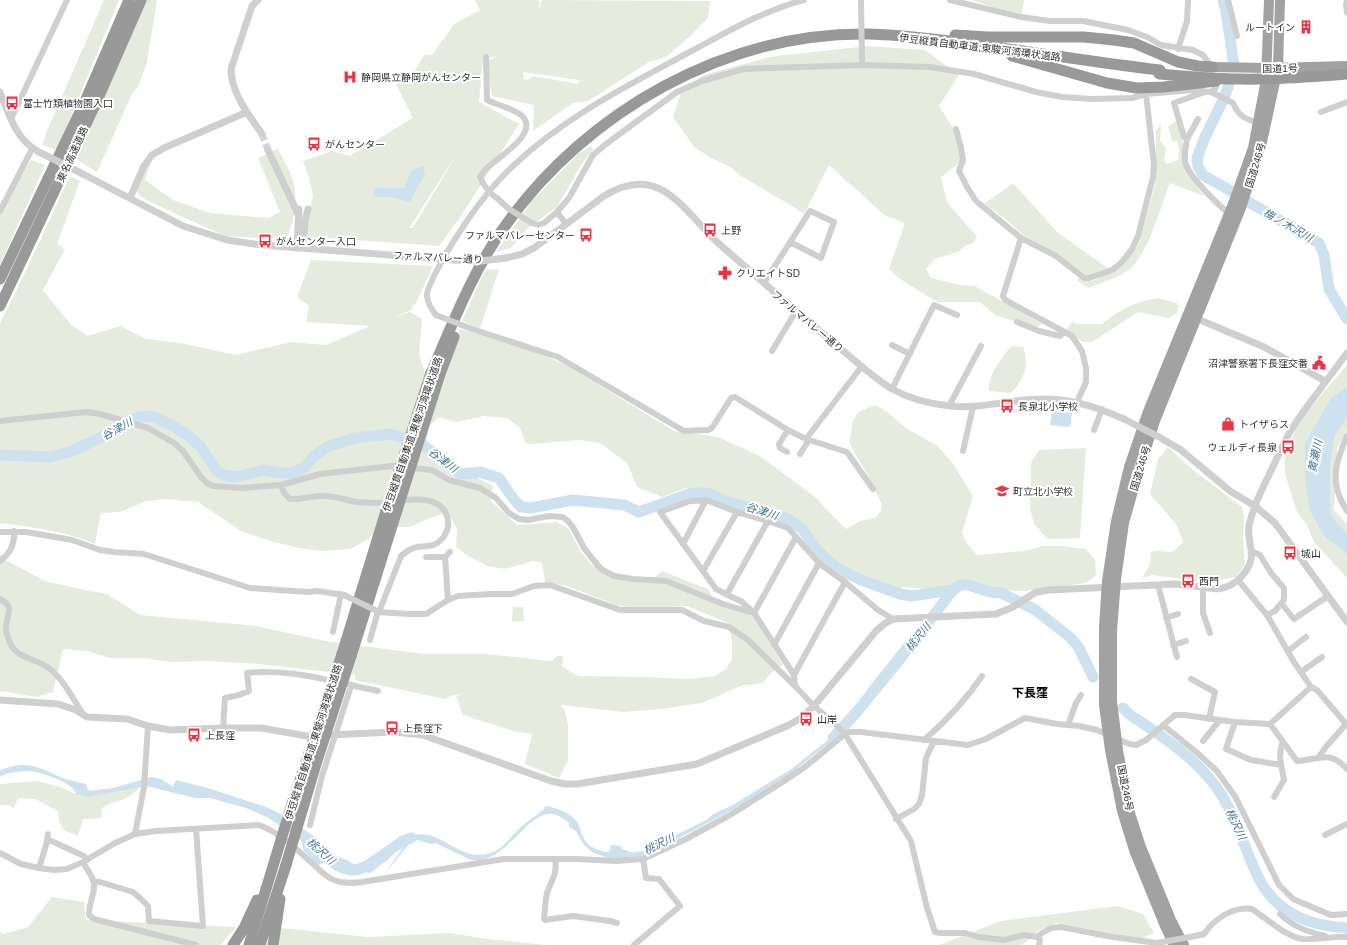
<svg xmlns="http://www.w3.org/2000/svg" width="1347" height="945" font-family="Helvetica,'Noto Sans JP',sans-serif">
	<rect width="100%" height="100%" fill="#fff"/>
	<path fill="#e5ecde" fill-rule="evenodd" d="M104,0H119L57,150L42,145L46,133Z
		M144,0H157L147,62L138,87L132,94L97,172L75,159Z
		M475,0H537L540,2L537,11L542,1L541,0L710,1L708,18L689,37L666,57L649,62L588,101L573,103L533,131L534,105L492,96L486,61L498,56L483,59L479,102L519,124L461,216L439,246L328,238V232L326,239L306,237L313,195L309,178L303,161L332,151L350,156L413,118L396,84L411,77L425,54L432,55L454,24L480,10ZM523,72L580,80L578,84L534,76L524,81ZM457,154L413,228H409Z
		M972,0H1024L1022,14L998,9Z
		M867,46L925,50L959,75L939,106L955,131L963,160L941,177L947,202L977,237L974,242L965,246L958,252L935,259L926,269L931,278L961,285L975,286L1042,324L1036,328L995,315L980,302H937L900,279L889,269L905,223L884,215L856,189L846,181L829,165L804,214L792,206L739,175L732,168L711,158L694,147L673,117L682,89L704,75L769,57Z
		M1178,120L1183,144V164L1190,177L1204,196L1170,183C1162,204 1148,252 1132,267C1120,278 1102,282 1088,288L1077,280L1080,278L1092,281L1110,273L1125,262L1139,243L1155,185L1156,131L1161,125L1160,140L1166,149L1164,159L1166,164L1178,160L1179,150L1177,141H1172L1168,126Z
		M592,146L593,150L581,165L557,207L528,228L511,248L496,252L531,202L579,153Z
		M278,149C282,158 289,168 292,178C299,199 295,217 287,237L257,238L225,236L146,200L139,195L135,188L153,157L145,180L173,200L210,213L269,218L280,212L258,158Z
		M31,160L45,165L0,265V210Z
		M70,176L80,181L57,244L65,249L43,290L71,325L88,336L120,326L146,339L180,343L236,355L291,342L326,345L370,326L306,322L309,306L297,297L311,260L433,266L418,299L411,310L393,318L410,312L422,319L419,354L426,376L443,379L460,329L525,347L568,366L674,431L718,437L760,456L814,496L846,529L860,521L875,518L881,511L882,505L872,483L849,442L853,421L858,412L875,405L886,411L906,428L936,445L952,462L973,496L962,533L966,542L977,555L1025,551L1042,546H1063L1086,549L1095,559L1096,575L1086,583L1024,591L985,590L968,581L942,590L902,587V590L878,583L856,573V570L855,571L848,570L828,560L795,519L708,490L686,488L662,497L637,487L627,463L600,443L578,440L531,444L525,442L520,428L507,418L484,416L457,422L438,417L429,428L426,444L435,447L468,473L493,486L491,501L517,525L557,522L569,529L581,552L591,564L614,579L649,583L662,571L705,588L709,590L715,603L742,611L753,617L783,665L770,674L763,683L752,685H743L702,703L661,709L623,712L561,705L565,711L568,725V760L559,778L525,764L532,734L517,732L463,715L456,696L465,693L451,696L445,699L355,680V675L259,664L207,661L171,662L142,658H110L87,651L63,649L53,692L37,697L0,691V554L7,561L45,581L85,590L107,594L140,615L256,626L325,641L423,654H486L552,661L557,656H563L562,667L578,676L642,677L691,679L715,676L726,669L732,659V640L728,623L687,606L644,608L618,606L567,586L545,582L542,563L533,561L505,569L488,566L470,557L456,547L457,528L447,512L420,522L410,527H380L367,540L350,549L321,551L299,548L270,541L241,531L198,502L165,499L146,501L120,512L101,513L95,544C65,531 32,527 0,523V323L23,277Z
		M1013,183L1057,232L1109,269L1093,275L1084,276L1047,248L1023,235L1003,217L984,204Z
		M499,269L480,329L462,321L485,270Z
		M1158,298L1177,303L1179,306L1176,314L1168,318L1138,312L1092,342H1083L1066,330L1072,322L1077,324H1102L1117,313L1132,305L1144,301Z
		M1015,346L1023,347C1030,365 1024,379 1011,393L989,391C987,375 1001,360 1010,347Z
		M1347,365V431L1337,448L1334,510L1347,524V578L1314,542L1307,525L1297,512L1285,474V454L1300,420Z
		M1168,447L1193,470L1242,507L1244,516L1243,538L1245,564L1236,577L1206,582L1152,575L1142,578L1150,564L1151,552C1169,548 1167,560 1183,542L1177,525L1150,494L1158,459Z
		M1086,448L1080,538L1048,539L1034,524L1030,509L1031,463L1039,450Z
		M513,607H523L524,621H512Z
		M37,781L60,787L76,794L140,787C137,790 134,794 130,796C121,801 111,802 102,808L101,818L83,819L78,836C61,829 60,829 58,811L35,799L18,798L14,808L8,805H0V784Z
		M52,897L84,902L86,920L236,927L221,945H0V932L4,934L28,927Z
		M1118,906L1143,914L1154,933L1140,939L1057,923L1039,930L1022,945H939L1001,921Z
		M281,928L368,937L449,933L488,939L547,945H278Z"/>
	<path fill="#cde2ee" d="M423,166L425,175C419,184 415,192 410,202L391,197H375L373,193L375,188C385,187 394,189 404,188L411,171Z
		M1347,387V417L1335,435L1330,463V517L1342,541L1347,544V553L1324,536L1309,509L1305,474V443L1331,398Z
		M1052,411L1072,413L1070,427L1050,425Z
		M923,622H925L912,636L889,667L885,680L872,702L852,725L785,778L751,800L662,847L640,857L624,859L608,858L592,852L584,845L576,831L569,827V823C564,819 559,815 553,814C528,809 507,864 472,860C468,860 465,856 461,855C453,851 444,848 436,843L432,844L413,839L384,875L406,843L392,852L389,859L370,873L355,869L330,859L324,863L318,865L304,851L301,840L267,817L246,808L210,798H195L146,786L88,797L76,794C75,783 38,771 28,771C18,771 8,773 0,776V770C30,759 39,768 65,779C72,781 79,782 86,784L87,788L90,791L113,788L151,777L161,779L173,787L176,780L208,788L266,807L285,816L315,837L323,848L330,854L347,860L358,867L366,868C377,859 399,851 399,836C409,835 419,833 429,835C451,842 471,864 495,851C505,846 513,834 522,826C529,820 537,815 544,809L545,806C557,808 570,812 578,823C580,826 580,831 582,835C587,846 596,851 609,852L611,845L621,846L622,849L633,853L646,850L708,819L713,814L731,806L790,770L852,721L867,703L858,707L849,714V712L867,697L866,691L908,638Z"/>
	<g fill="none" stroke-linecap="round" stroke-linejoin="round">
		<path stroke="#cde2ee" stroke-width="11" d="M1223,0L1226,12L1234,65
			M1229,84L1225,96L1205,137L1197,158L1198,166L1203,175L1231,191
			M1247,201L1319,243L1324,255L1329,289L1347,319
			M0,455L49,457L70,452L117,430L138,417L152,416L173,426L189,436L201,447L217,471L224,475L236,477L263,470L280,473H293L305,467L314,456L329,446L355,438L390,434L422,444L461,474L480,472L499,478L512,497L521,507L531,508L573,500L624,505L639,512L692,493H708L725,501L774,514L790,520L802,529L818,551L830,562L841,570L861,580L900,594L911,596L953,590
			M1327,518L1333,527L1347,541
			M1123,708L1129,714C1161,736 1194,756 1217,788C1227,802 1234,818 1240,834C1248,852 1254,873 1265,889C1285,917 1314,926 1347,928
			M833,738L855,714L900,659L953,590L960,585H968L990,592L1001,593L1034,609L1071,638L1079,648L1093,677
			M318,851C352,879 356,874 390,850C397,845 403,840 411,838"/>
		<path stroke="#d6d6d6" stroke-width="7" stroke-dasharray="7 3.5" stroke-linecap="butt" d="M262,134L268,150"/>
		<path stroke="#cfcfcf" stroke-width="6" d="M950,0L1021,17L1050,21H1083L1128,30L1147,37L1161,45L1193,50L1203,55L1212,67
			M1228,0L1237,36
			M1347,2L1346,4L1347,13
			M1178,49L1187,21L1188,0
			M486,57L487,100C495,104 514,109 521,115C542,133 496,158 485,170C483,172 482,175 480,177C484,187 489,193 498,199
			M1205,92L1174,103L1184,137L1187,139C1186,146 1184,154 1185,161C1187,175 1218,204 1229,214
			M1211,92L1233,103C1238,114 1242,117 1252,121
			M1321,112L1347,102
			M11,119L67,0
			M956,129L961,148L963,160L959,171L967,187L976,201L1021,238L1056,256L1084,278H1089L1101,274L1112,270L1122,262L1132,249L1138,236L1153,177L1154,165L1146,94
			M1187,139L1198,119
			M0,211L32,149
			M557,212L566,224
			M532,223L538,225L544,223L557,212L569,198L593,155L606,144L677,92L702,81L743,69L863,65L930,67L974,74L1036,92L1062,97L1091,99L1132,98L1146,94L1193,90L1211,92L1215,89L1218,81
			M1021,238L1003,296L1005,300L1072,336L1082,351L1086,368V382L1077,402
			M764,283L810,211L834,222L821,258L790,242
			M436,315C431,309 428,304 427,296C426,289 443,259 447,252C465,222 487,190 513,166C563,118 625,87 686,54C724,34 761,11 804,0
			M1017,322L1039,331L1060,336L1064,332
			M472,329L558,357L684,431L708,430L712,428L731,398L735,397L788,430L806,439L862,366
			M892,345L910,354
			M772,351L796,311
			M892,389L934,305L957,315
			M949,406L981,346
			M0,421L86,412L100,414L148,428L174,443L183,451L201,477L207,483L213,486L242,488L281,485L320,474L392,466L432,470L449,480L480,488L496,498L509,513L519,519L528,520L549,516L563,517L569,522L574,529L584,548L591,557L601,569L614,576L633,579L666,581L723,604L753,613
			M1094,430L1102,409
			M1347,436C1335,464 1329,483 1347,511
			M806,439L847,452L873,489
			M963,451L973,407
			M787,452L780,448L779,444L788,430
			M800,454L809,440
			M281,485L284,493L290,499C302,500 312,495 324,496C335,496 345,500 357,502C363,503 369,502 375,503C396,503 438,489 447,516C450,526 447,534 440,541C434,547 425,546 417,547C410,548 406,552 401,556L379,612L408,614H426L448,600L458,596L491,594H512L534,586L550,585L620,610H682L704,621L729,627L748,640L795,686
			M0,532H26L72,540L100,550L114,552L144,554L250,588L308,592L317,591L344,595
			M683,544L706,500
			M1251,551L1260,555L1271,573L1284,588V600L1275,611L1267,615
			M426,557H445L448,600
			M445,557L450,552
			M0,561C10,554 15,544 14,531
			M703,571L737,512
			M1238,580L1267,615L1294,662L1311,687L1317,690L1347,725
			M1158,585L1177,657
			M1203,586V613L1210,633
			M727,594L768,521
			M0,599C16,607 6,615 6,628C6,633 8,638 10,643C18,660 37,658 50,669C64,680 73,699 83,714
			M1282,604L1294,619L1328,596
			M754,613L796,537
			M1166,618L1178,614
			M893,619L878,610L845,582L819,563L788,528L768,521L737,512L706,500L690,501L660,512L716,589L742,602L754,613L794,675L795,686L814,706L835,724L845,734L911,841L927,908L935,932L940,933H965L978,937L1004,940L1024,935L1037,937L1040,940L1039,945
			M333,632L341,594
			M370,640L378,611
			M774,645L819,563
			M1173,645L1186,641
			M1288,651L1306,637
			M1301,672L1322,657
			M794,675L845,582
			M1191,679L1215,692L1209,719
			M1235,722L1226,749L1251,760L1281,765
			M1270,724L1297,761C1319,760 1329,749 1347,769
			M1068,725L1076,703L1081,695
			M1163,725L1195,751L1217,771L1236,798L1279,885L1293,899L1331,915L1347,914
			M223,728L225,698L239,695L249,691L247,673C291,668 334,682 378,691
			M924,740C946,721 966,700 982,676
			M1203,741L1220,720
			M1319,757L1325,748L1346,724
			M1274,797L1284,780C1282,768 1277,754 1283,742
			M896,819L914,809L919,804L922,795L926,758L934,741
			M310,825L322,776L351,686
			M135,834L144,787L148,726
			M1325,835L1347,824
			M47,839L84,856L87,860
			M0,853L21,864L39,868L54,870L67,869L83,862L115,843L135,834L156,831L259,825C280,833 295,848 312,863C319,869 325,877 334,880C343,884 353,883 362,882L504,859H577L616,861L643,859L686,839L730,815L781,783L805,767L845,734L849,732H861L968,745L986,739L1025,718L1057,724L1079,726L1097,730L1129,744L1136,745L1146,740L1175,715H1184L1235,722L1270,724L1311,687
			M555,859C558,873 551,881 547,893C545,901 545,910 544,919L545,920L573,916L610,921L617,923
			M83,862C86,868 91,874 93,880C97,891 88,904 89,915L94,919L196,945
			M39,868L47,842L48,834
			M93,881L100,882L133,892L140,898L148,906L149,921L203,926L196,829
			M1280,914C1293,927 1309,932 1325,936
			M1195,936L1204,934C1214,919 1233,906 1252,909C1266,918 1286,937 1303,939C1317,940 1332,936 1347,937
			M1037,937L1042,933L1051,928L1061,927L1113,937L1157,943
			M634,945L680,906L659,879L646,878L643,859"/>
		<path stroke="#cfcfcf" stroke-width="7" d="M258,0L252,6L231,69C231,93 249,115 262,134
			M0,92C9,115 16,140 39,152
			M268,150L298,214
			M83,174L183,226L227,240L261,245L455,260
			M130,198L144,166L152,155L164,148L247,112
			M297,247L299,209
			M303,247L305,221L308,209
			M506,258L522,254L534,248L604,196C660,162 682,209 718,243C755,275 791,307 828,338C849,355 869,375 892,389C908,398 931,404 950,406C975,409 1000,402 1025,400C1062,396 1090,404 1124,419
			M1193,317L1264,347L1325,381
			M1159,437L1181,450L1230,491L1255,506L1275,523L1347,622
			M0,700L58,704L76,710L87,717L127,719L148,726L170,730L223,728H261L307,736L394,732L423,735L551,781L565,784H577L697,764L789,725L801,718L814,706L876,631L884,624L893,619L996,614L1013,607L1036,592L1049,590L1176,584L1217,589C1226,588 1234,585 1241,577C1263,554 1242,542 1251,518C1255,504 1261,491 1267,479C1274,465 1280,451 1287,437C1294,424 1303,412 1312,400C1324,384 1335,369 1347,353"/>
		<path stroke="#a2a2a2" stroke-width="10" d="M1213,67L1267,68L1347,66
			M1116,579L1124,523L1139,470L1155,421L1241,208L1262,142L1278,68L1280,0
			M1107,581L1116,521L1129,467L1147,414L1233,204L1253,148L1266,80L1269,0
			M1110,750L1122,811L1134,850L1165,926L1174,945
			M1118,750L1129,810L1141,847L1171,920L1184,945"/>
		<path stroke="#999" stroke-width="11" d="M955,35L988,37H1084L1114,40L1134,43L1178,62L1198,66L1213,67
			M1012,56L1107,83L1137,88L1164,87L1216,81
			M0,279L86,99L129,0
			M0,306L96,103L141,0
			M431,373C453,323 473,270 505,226C587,111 726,32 869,34C906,35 943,40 979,45C1040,53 1100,63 1160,70
			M440,374L454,337
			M342,654L386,511
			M351,656L397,510
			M260,945L286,865
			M273,945L280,899"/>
		<path stroke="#cfcfcf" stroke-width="6" d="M861,2L862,60
			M498,199L509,209L532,223
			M436,315L472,329
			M344,595L379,612
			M1157,943L1195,936"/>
		<path stroke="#cfcfcf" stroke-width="7" d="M39,152L83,174
			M455,260L481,261L506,258
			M1124,419L1159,437"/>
		<path stroke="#a2a2a2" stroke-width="10" d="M1116,579L1112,631V701L1118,750
			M1107,581L1104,627V705L1110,750"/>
		<path stroke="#999" stroke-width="11" d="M1159,74C1186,76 1213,79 1239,79C1275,80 1311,77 1347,74
			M397,510L440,374
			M386,511L431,373
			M286,865L316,764L351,656
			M233,945L244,928L257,900
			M249,945L291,807L342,654"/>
	</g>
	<defs>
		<g id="building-bare" transform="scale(1.08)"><path d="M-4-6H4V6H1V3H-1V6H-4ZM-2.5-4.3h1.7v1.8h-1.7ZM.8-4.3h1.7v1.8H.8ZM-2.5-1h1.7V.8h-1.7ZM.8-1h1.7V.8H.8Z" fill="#ea3443" stroke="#fff" stroke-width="2.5" paint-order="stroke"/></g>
		<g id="hospital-bare" transform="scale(1.08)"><path d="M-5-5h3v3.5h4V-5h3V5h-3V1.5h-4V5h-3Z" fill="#ea3443" stroke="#fff" stroke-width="2.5" paint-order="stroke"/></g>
		<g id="bus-bare" transform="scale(1.08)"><path d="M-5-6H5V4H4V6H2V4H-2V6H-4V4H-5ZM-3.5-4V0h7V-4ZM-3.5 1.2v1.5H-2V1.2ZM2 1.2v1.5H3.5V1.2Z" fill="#ea3443" stroke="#fff" stroke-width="2.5" paint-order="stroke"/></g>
		<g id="pharmacy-bare" transform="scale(1.08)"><path d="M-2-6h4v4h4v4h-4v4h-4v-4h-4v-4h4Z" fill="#ea3443" stroke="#fff" stroke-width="2.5" paint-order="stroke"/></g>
		<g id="civic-bare" transform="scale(1.08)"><path d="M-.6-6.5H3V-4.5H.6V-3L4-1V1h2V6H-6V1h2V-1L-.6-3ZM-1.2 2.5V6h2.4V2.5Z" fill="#ea3443" stroke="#fff" stroke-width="2.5" paint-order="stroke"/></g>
		<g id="shop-bare" transform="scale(1.08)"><path d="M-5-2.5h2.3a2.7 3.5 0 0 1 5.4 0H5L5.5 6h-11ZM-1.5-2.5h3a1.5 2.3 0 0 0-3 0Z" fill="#ea3443" stroke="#fff" stroke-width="2.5" paint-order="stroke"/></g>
		<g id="school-bare" transform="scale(1.08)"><path d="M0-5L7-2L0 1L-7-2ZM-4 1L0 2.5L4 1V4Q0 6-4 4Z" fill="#ea3443" stroke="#fff" stroke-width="2.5" paint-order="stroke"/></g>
	</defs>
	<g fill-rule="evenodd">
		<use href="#building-bare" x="1306" y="27"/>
		<use href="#hospital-bare" x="350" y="77"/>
		<use href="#bus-bare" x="12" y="103"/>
		<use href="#bus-bare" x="314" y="144"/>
		<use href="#bus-bare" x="710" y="230"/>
		<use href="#bus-bare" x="586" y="235"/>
		<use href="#bus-bare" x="265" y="241"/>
		<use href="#pharmacy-bare" x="725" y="273"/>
		<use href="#civic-bare" x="1319" y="363"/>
		<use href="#bus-bare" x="1007" y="406"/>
		<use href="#shop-bare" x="1228" y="424"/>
		<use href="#bus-bare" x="1288" y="447"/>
		<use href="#school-bare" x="1002" y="491"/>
		<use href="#bus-bare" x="1290" y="553"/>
		<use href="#bus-bare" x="1188" y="581"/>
		<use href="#bus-bare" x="806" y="719"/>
		<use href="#bus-bare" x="392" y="728"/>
		<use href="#bus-bare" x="194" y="735"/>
	</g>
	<g text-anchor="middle" stroke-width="4" stroke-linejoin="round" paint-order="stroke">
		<g font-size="10" fill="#323232" stroke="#fff" text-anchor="start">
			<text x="1295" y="31" text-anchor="end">ルートイン</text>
			<text x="361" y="81">静岡県立静岡がんセンター</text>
			<text x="23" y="107">富士竹類植物園入口</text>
			<text x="325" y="148">がんセンター</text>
			<text x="721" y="234">上野</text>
			<text x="575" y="239" text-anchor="end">ファルマバレーセンター</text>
			<text x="276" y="245">がんセンター入口</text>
			<text x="736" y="277">クリエイトSD</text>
			<text x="1308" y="367" text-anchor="end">沼津警察署下長窪交番</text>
			<text x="1018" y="410">長泉北小学校</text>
			<text x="1239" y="428">トイザらス</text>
			<text x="1277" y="451" text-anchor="end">ウェルディ長泉</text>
			<text x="1013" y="495">町立北小学校</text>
			<text x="1301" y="557">城山</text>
			<text x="1199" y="585">西門</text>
			<text x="817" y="723">山岸</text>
			<text x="403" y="732">上長窪下</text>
			<text x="205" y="739">上長窪</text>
		</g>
		<g font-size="10" fill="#323232" stroke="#fff">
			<text transform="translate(980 47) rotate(7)" y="4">伊豆縦貫自動車道;東駿河湾環状道路</text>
			<text transform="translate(1280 68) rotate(-1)" y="4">国道1号</text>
			<text transform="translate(72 154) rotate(-65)" y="4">東名高速道路</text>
			<text transform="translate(1255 165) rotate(-73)" y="4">国道246号</text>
			<text transform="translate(438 257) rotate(3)" y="4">ファルマバレー通り</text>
			<text transform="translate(808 321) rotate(40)" y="4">ファルマバレー通り</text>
			<text transform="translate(412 434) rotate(-71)" y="4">伊豆縦貫自動車道;東駿河湾環状道路</text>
			<text transform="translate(1140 468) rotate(-73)" y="4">国道246号</text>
			<text transform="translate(313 742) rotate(-72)" y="4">伊豆縦貫自動車道;東駿河湾環状道路</text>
			<text transform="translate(1126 788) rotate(79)" y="4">国道246号</text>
		</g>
		<g font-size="11" font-style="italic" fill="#3d7598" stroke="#fff">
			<text transform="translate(1288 225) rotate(30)" y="4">梅ノ木沢川</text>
			<text transform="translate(117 429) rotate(-29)" y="4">谷津川</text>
			<text transform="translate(1315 456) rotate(-78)" y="4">黄瀬川</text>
			<text transform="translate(443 460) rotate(37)" y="4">谷津川</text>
			<text transform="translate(762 511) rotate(18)" y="4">谷津川</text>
			<text transform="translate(918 637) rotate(-51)" y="4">桃沢川</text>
			<text transform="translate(1236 824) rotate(64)" y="4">桃沢川</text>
			<text transform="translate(659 844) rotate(-26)" y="4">桃沢川</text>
			<text transform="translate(321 851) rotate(42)" y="4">桃沢川</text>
		</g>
		<g font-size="12" font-weight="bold" fill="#000" stroke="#fff">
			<text x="1030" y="697">下長窪</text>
		</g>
	</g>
</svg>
